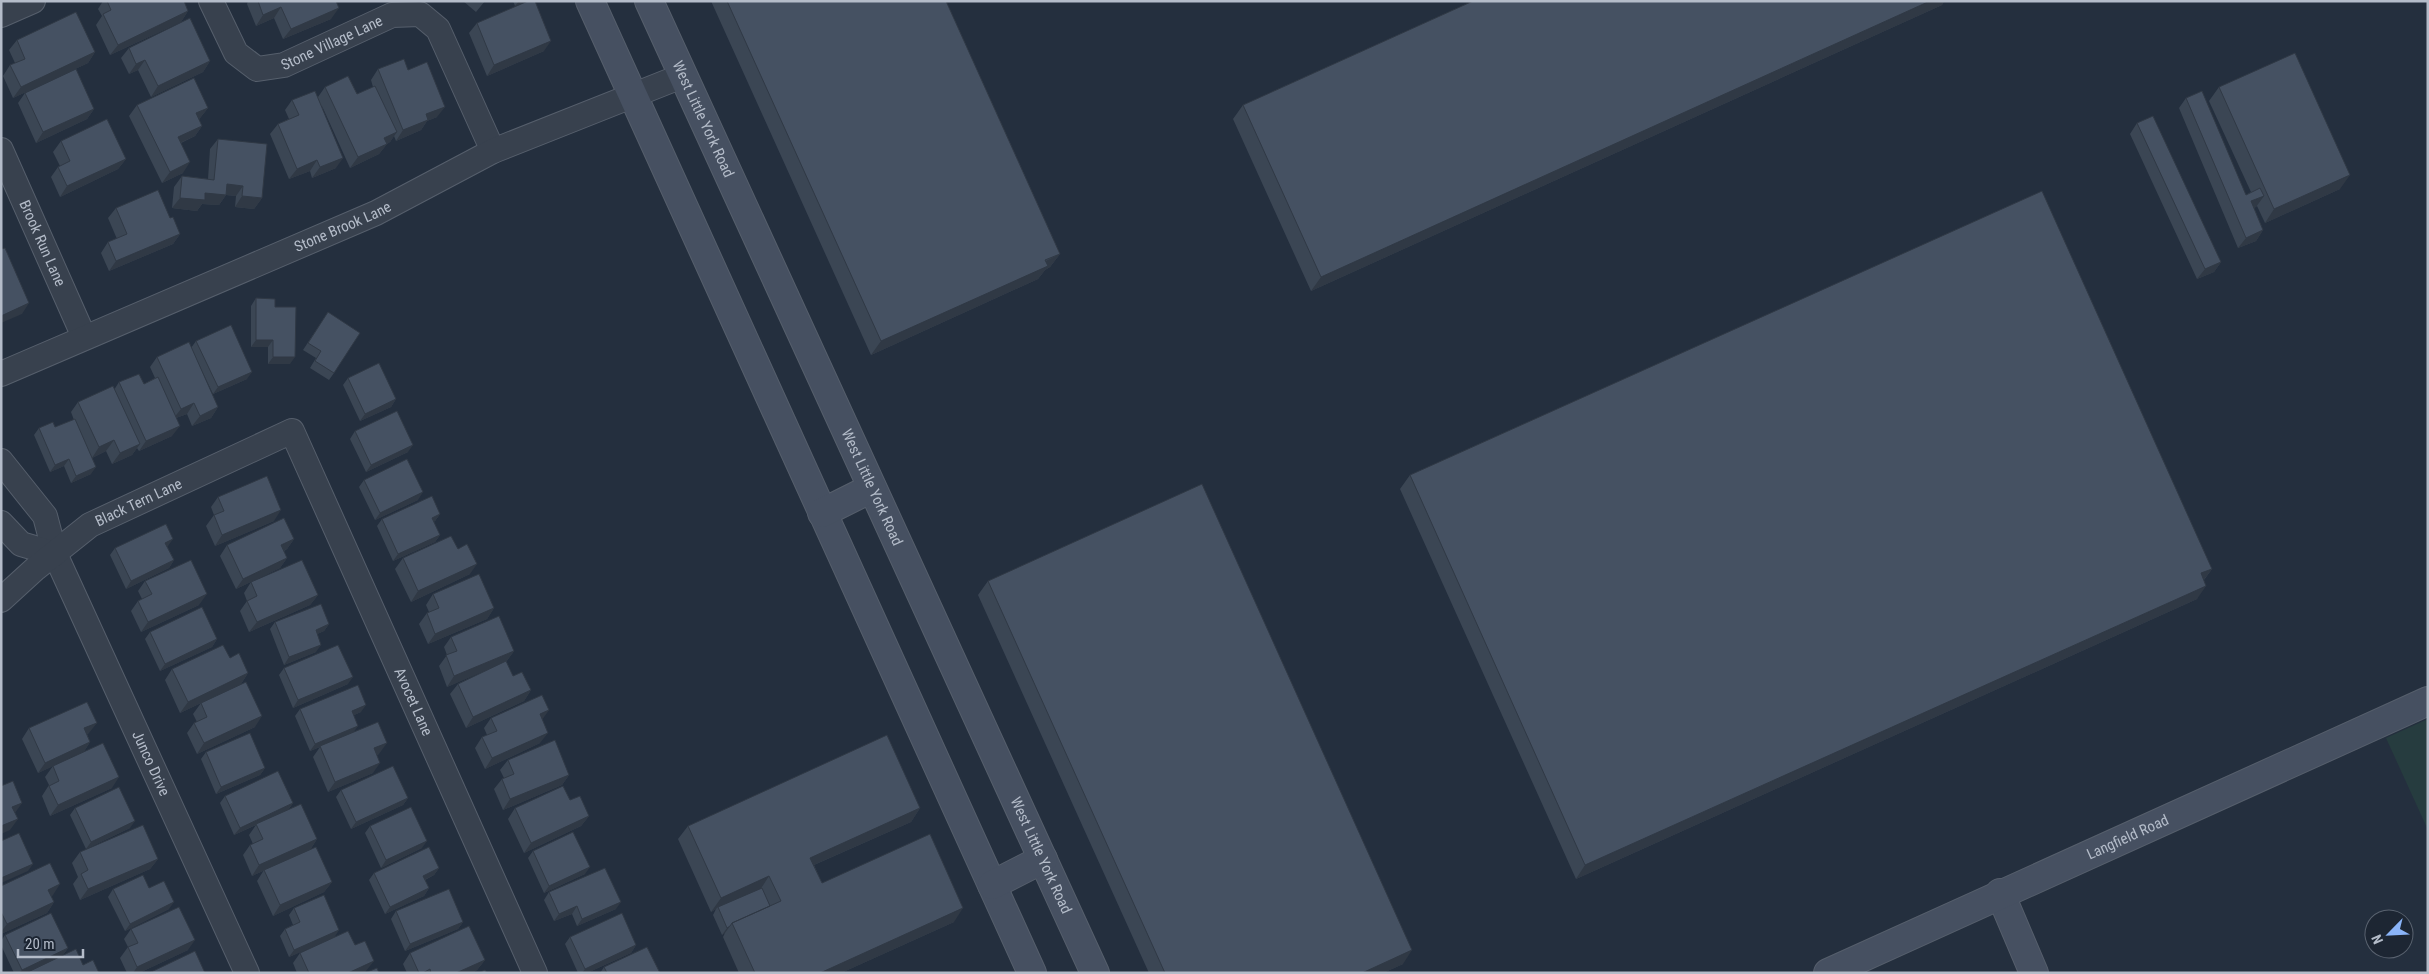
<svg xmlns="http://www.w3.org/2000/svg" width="2429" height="974" font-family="'Roboto Condensed',sans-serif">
	<rect width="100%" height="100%" fill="#242f3e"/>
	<path fill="#263c3f" d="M2428,719V830L2386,738Z"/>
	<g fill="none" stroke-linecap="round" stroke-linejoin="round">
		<g stroke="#565f6c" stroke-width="26">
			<g id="street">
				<path id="s1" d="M211,1L236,53L257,69L284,65L392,15L420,14L438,29L493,151"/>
				<path d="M1,15L33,1"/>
				<path id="s2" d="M1,150L84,337"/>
				<path id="s3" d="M1,374L376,213L493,151L682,76"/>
				<path id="s4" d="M1,461L45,516L55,554L247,973"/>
				<path d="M1,523L21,544L55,554"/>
				<path id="s5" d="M1,600L36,568L90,525L292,431L535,973"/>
			</g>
		</g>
		<g stroke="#565f6c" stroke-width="30">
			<g id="secondary">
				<path d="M590,1L1032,973"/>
				<path id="s6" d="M649,1L1095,973"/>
				<path d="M822,513L872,488"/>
				<path d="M992,885L1043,859"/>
				<path d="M2000,893L2034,973"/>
				<path id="s7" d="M1828,973L2428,701"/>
			</g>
		</g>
		<use href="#street" stroke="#38414e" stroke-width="24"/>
		<use href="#secondary" stroke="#465061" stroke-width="28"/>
	</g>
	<path fill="#3b4654" d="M103,1H184L188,11L181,22L110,55L96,25L102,16L98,9Z
		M248,1H336L331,19L283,39L274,18L256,26L247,4Z
		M463,1H485L476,12Z
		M513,1H527L515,6Z
		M711,1H946L1060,254L1050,267L1045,270L1038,279L871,355Z
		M1473,1H1944L1942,5L1311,291L1233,119L1243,105Z
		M477,23L544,51L487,76L469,33Z
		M17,40L95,52L88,63L13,98L3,76L10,65L15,63L9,50Z
		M129,48L210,61L203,72L151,97L138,70L129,74L121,58Z
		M378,69L408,70L437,117L427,121L421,130L396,141L394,136L390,142L387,144L379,154L350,168L322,106L336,168L312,178L310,171L289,179L270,134L278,124L289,119L285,110L292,100L318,97L325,87L357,94L373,87L371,80Z
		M2219,87L2340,189L2265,223L2257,206L2254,208L2263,230L2256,241L2238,248L2179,108L2186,98L2246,195L2251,192L2209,101Z
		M25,93L94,109L87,119L36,143L18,103Z
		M137,105L208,108L200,118L199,119L202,126L195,136L181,143L183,173L162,183L129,116Z
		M2137,123L2221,262L2214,272L2197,279L2130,134Z
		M218,139L262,198L254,209L235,207L236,196L226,195L219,205L202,204L197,211L172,208L174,187L182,176L208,179L210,149Z
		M61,141L126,159L118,169L60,197L51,177L58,167L60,166L53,152Z
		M116,208L170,218L180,234L173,244L109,271L101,253L108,242L117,239L108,218Z
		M256,298L275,307L290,364H268V347H251V306Z
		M328,312L334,373L329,380L310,368L316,358L303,350Z
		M196,341L247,379L213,394L191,348Z
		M157,357L218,407L211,418L192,426L187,414L176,418L172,436L139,451L137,448L132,455L112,464L106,451L92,458L91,474L71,483L64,466L50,472L34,435L39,428L55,427L74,420L71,412L78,402L114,390L119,382L144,384L155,378L150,367Z
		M348,378L396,399L391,407L360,421L343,385Z
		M355,431L408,452L366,472L350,439Z
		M1410,475L2212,569L2204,580L2197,599L1576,879L1400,489Z
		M364,480L418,500L375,520L359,487Z
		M218,497L274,521L215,546L206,526L214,515L211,507Z
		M440,514L435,521L433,522L440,535L435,542L393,561L377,526L382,519Z
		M294,539L287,549L284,551L287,558L280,568L236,589L220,556L227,545Z
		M167,546L174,560L169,568L126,589L110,555L115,548L168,546Z
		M403,558L470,574L411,602L395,569Z
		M145,581L199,605L141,632L131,611L138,601L142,599L138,591Z
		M988,581L1403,964L1383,973H1149L978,595Z
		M251,582L318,595L310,605L249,632L240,611L247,601L244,593Z
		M433,594L494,608L487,619L428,644L419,624L427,613L429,612L426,605Z
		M275,622L329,624L324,631L317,634L316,652L284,665L270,629Z
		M150,632L217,639L212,647L160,671L145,639Z
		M451,637L514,651L506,662L513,676L531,690L524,701L466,728L450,694L458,684L490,668L447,687L439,666L447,655L444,647Z
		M230,658L248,673L241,684L180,713L165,680L172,669Z
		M284,668L348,684L293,708L279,675Z
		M201,703L255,727L197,754L187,733L194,723L197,722L193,714Z
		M300,709L361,712L354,715V732L379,754L377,755L373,773L328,792L313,757L320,747L310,751L295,716Z
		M491,718L542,720L540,743L485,769L475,748L482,737L487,735L484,728Z
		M29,728L89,733L87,734L90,742L83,753L112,788L50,816L42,796L49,785L45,777L53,766L38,773L22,739Z
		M206,752L265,768L260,775L216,794L201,759Z
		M508,760L569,775L562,785L503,810L494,789L502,779L504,778L500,770Z
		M341,790L408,798L403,805L351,829L336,797Z
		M225,796L293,803L288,810L317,839L310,850L252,876L243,855L250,845L253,844L249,835L256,825L234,835L220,803Z
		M570,800L589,816L581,826L524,853L508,819L515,808Z
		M75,808L130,828L86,849L70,815Z
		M920,808L911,822L814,865L822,883L954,922L841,973H739L723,937L725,933L722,935L713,915L716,909L711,912L678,839L688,826Z
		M370,826L422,848L381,868L365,833Z
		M533,851L585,874L544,893L528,858Z
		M80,852L158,859L150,869L80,900L73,884L78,877L72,863Z
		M439,868L434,875L425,880L429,888L424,896L385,914L369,880L374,873Z
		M264,870L332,882L324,892L273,916L257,881Z
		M1,886L53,895L51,896L54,902L47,913L1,934Z
		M149,888L169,909L125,931L108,897L113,889Z
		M549,892L616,909L577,926L572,914L554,921L544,900Z
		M294,908L335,937L366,971L363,973H297L293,963L300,953L321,943L289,957L280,936L285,929L293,925L289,915Z
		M396,911L463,922L458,929L405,951L391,919Z
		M131,929L188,950L139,973H127L120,958L128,947L124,939Z
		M5,935L68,948L63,955L25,973H14L1,945V941Z
		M570,937L636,945L631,953L587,973H578L565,944Z
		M410,953L485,960L477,970L472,973H407L403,964Z
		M604,967L607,973H600Z"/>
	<path fill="#303945" d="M519,1H527L515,6Z
		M1930,1H1944L1942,5L1311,291L1321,277Z
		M281,7L274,18L256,26L263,15Z
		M339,8L331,19L283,39L291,29Z
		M188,11L181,22L110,55L118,45Z
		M551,41L544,51L487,76L494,65Z
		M95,52L88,63L13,98L21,87Z
		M145,60L138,70L129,74L136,64Z
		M210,61L203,72L151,97L158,86Z
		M445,107L437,117L427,121L421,130L396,141L403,130L426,114Z
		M208,108L200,118L189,124L196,113Z
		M94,109L87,119L36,143L43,132Z
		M202,126L195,136L171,147L178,137Z
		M397,132L390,142L387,144L379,154L350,168L358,157L384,138Z
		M343,158L336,168L312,178L320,167Z
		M126,159L118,169L60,197L67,186Z
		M317,160L310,171L289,179L297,169Z
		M190,162L183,173L162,183L170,172Z
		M2350,175L2340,189L2265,223L2274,209Z
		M227,184L243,186L236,196L226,195L219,205L202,204L197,211L172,208L180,198L205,193Z
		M242,196L262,198L254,209L235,207Z
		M2264,196L2256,207L2244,212L2251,201Z
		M2263,230L2256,241L2238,248L2246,238Z
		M180,234L173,244L109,271L116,261Z
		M1060,254L1050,267L1045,270L1038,279L871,355L881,341Z
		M2221,262L2214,272L2197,279L2205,269Z
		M29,303L22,314L1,323V316Z
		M256,340H273L268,347H251Z
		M273,357H295L290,364H268Z
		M252,372L247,379L213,394L218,387Z
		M396,399L391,407L360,421L365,414Z
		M194,403L187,414L173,419L181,409Z
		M218,407L211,418L192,426L200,416Z
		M180,426L172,436L139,451L146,441Z
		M114,440L106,451L92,458L99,447Z
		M140,444L132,455L112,464L120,453Z
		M413,445L408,452L366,472L371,465Z
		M69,459L64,466L50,472L55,465Z
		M96,467L91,474L71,483L76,476Z
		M423,492L418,500L375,520L380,513Z
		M281,510L274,521L215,546L222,535Z
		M440,514L435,521L427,525L432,518Z
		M440,535L435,542L393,561L398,554Z
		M173,539L168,546L160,550L165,543Z
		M294,539L287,549L274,555L281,545Z
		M287,558L280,568L236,589L243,579Z
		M174,560L169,568L126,589L131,581Z
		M477,564L470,574L411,602L418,591Z
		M2212,569L2202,582L2201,573Z
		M2206,586L2197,599L1576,879L1585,865Z
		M207,594L199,605L141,632L148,622Z
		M318,595L310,605L249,632L257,622Z
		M494,608L487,619L428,644L435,634Z
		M329,624L324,631L311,637L316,630Z
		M217,639L212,647L160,671L165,664Z
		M321,645L316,652L284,665L289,657Z
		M514,651L506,662L447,687L454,676Z
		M248,673L241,684L180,713L188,702Z
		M353,677L348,684L293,708L298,700Z
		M531,690L524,701L466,728L473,717Z
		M366,705L361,712L347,718L352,711Z
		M549,710L542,720L540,714Z
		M262,716L255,727L197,754L204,743Z
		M97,723L89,733L77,739L84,728Z
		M358,726L353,733L310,751L315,744Z
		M548,733L540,743L485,769L492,758Z
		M90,742L83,753L38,773L45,763Z
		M387,743L379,754L367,759L374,748Z
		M380,763L373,773L328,792L335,782Z
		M265,768L260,775L216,794L221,787Z
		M569,775L562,785L503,810L510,799Z
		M119,777L112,788L50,816L58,805Z
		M408,798L403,805L351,829L356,822Z
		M22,803L15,813L12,807Z
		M293,803L288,810L234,835L240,828Z
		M920,808L911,822L800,871L810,858Z
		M589,816L581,826L524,853L531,843Z
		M18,819L10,830L1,834V826Z
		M135,821L130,828L86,849L91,842Z
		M317,839L310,850L252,876L259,865Z
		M427,841L422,848L381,868L386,860Z
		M158,859L150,869L80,900L88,889Z
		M33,864L28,871L1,883V878Z
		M590,867L585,874L544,893L549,886Z
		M439,868L434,875L418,883L423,876Z
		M769,876L760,890L718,907L716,909L711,912L721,898Z
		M332,882L324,892L273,916L280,905Z
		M60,884L53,895L41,901L48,890Z
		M429,888L424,896L385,914L390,907Z
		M54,902L47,913L1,934V932L7,924Z
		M174,902L169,909L125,931L130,924Z
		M621,902L616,909L577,926L582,919Z
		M577,906L572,914L554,921L559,914Z
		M963,908L954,922L841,973H820Z
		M463,922L458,929L405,951L410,944Z
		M730,926L725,933L722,935L727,928Z
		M339,930L334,938L289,957L294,950Z
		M195,940L188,950L139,973H133L137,967Z
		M636,945L631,953L587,973H582L585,969Z
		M68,948L63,955L25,973H19L22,970Z
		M1412,950L1403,964L1383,973H1362Z
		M485,960L477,970L472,973H456Z
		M374,961L366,971L363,973H348Z"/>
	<path fill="#455162" stroke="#303945" d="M107,1H184L188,11L118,45L103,14L111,10Z
		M258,1H336L339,8L291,29L281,7L263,15Z
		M528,1H535L551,41L494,65L477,23Z
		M727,1H946L1060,254L1045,260L1048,266L881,341Z
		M1473,1H1930L1321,277L1243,105Z
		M76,12L95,52L21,87L10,65L25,59L17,40Z
		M190,18L210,61L158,86L145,60L136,64L129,48Z
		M2295,53L2350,175L2274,209L2219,87Z
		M404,59L408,70L427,62L445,107L426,114L428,120L403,130L378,69Z
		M76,69L94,109L43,132L25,93Z
		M348,76L357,94L375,86L397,132L384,138L387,144L358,157L325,87Z
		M194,78L208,108L196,113L202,126L178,137L190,162L170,172L137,105Z
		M315,91L343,158L320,167L317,160L297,169L278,124L299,115L292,100Z
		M2202,91L2246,195L2260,188L2264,196L2251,201L2263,230L2246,238L2186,98Z
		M2153,116L2221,262L2205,269L2137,123Z
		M107,119L126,159L67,186L58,167L70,161L61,141Z
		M218,139L267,144L262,198L242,196L243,186L227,184L226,195L205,193V200L180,198L182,176L214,180Z
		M158,190L170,218L173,217L180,234L116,261L108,242L127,234L116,208Z
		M2042,191L2212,569L2201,573L2206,586L1585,865L1410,475Z
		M5,248L29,303L1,316V249Z
		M256,298L275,299V307H296L295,357H273V340H256Z
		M328,312L360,333L334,373L315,361L321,351L308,343Z
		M231,325L252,372L218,387L196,341Z
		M189,342L218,407L200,416L194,403L181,409L157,357Z
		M379,363L396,399L365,414L348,378Z
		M139,374L144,384L158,377L180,426L146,441L119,382Z
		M113,386L140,444L120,453L114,440L99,447L78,402Z
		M397,411L413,445L371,465L355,431Z
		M75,419L96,467L76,476L69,459L55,465L39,428L53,422L55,427Z
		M407,459L423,492L380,513L364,480Z
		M267,476L281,510L222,535L214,515L224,511L218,497Z
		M1202,484L1412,950L1362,973H1165L988,581Z
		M432,496L440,514L432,518L440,535L398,554L382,519Z
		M284,518L294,539L281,545L287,558L243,579L227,545Z
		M166,524L173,539L165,543L174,560L131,581L115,548Z
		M451,536L458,549L467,544L477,564L418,591L403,558Z
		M191,560L207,594L148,622L138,601L152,594L145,581Z
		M302,560L318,595L257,622L247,601L257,596L251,582Z
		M479,574L494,608L435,634L427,613L439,608L433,594Z
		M321,604L329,624L316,630L321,645L289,657L275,622Z
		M202,607L217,639L165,664L150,632Z
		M499,616L514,651L454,676L446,655L457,651L451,637Z
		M223,645L230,658L239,653L248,673L188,702L172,669Z
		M338,645L353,677L298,700L284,668Z
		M506,661L513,676L522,672L531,690L473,717L458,684Z
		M246,682L262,716L204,743L194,723L207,717L201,703Z
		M358,685L366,705L352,711L358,726L315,744L300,709Z
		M542,695L549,710L540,714L548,733L492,758L482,737L497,731L491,718Z
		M87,702L97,723L84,728L90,742L45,763L29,728Z
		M378,722L387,743L374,748L380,763L335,782L320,746Z
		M250,733L265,768L221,787L206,752Z
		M887,735L920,808L810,858L822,883L930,834L963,908L820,973H755L732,923L781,901L769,876L721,898L688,826Z
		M555,740L569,775L510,799L502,779L514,774L508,760Z
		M103,743L119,777L58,805L49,786L59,781L53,766Z
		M393,766L408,798L356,822L341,790Z
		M278,771L293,803L240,828L225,796Z
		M13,781L22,803L12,807L18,819L1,826V786Z
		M563,786L570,800L580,796L589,816L531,843L515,808Z
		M119,787L135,821L91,842L75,808Z
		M301,804L317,839L259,865L250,845L263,839L256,824Z
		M411,807L427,841L386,860L370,826Z
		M143,825L158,859L88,889L81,874L88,870L80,852Z
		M573,832L590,867L549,886L533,851Z
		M19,833L33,864L1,878V841Z
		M316,847L332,882L280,905L264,870Z
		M429,847L439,868L423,876L429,888L390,907L374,873Z
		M50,863L60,884L48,890L54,902L7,924L1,912V886Z
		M605,868L621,902L582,919L577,906L559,914L549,892Z
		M143,875L149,888L164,881L174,902L130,924L113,889Z
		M762,888L770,906L732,923L730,926L727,928L718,907Z
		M449,889L463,922L410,944L396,911Z
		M324,895L339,930L294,950L285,929L300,922L294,908Z
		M179,907L195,940L137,967L128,947L138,943L131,929Z
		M51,913L68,948L22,970L5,935Z
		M622,913L636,945L585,969L570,937Z
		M469,926L485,960L456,973H431L430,969L423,973H419L410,953Z
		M348,931L355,945L365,941L374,961L348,973H309L300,953Z
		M647,947L660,973H607L604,967Z
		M76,949L83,965L93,960L99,973H28V972Z
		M195,951L205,973H149Z
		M377,968L379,973H365Z
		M485,970L487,973H478Z"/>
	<g text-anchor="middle" stroke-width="4.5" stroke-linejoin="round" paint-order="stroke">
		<g font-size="15" fill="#b4bcc9" stroke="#1d2633">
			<text dy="5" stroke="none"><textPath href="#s1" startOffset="164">Stone Village Lane</textPath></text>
			<text dy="5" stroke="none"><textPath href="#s6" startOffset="130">West Little York Road</textPath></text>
			<text dy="5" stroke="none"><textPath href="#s3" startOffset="372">Stone Brook Lane</textPath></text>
			<text dy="5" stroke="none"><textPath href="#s2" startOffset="102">Brook Run Lane</textPath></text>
			<text dy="5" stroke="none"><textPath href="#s6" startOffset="535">West Little York Road</textPath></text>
			<text dy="5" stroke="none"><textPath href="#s5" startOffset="170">Black Tern Lane</textPath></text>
			<text dy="5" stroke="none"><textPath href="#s5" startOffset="636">Avocet Lane</textPath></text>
			<text dy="5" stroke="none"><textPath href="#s4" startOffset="340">Junco Drive</textPath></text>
			<text dy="5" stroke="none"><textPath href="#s7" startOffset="329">Langfield Road</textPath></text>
			<text dy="5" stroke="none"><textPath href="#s6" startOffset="940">West Little York Road</textPath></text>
		</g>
	</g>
	<rect width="2429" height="974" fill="none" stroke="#b4bcc9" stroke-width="5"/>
	<g transform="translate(2389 934) rotate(246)"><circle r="24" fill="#1d2633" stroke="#59626f"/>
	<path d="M0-4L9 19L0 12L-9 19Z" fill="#8ab4f8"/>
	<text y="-8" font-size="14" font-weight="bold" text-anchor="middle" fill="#b4bcc9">N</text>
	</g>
	<path d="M18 949v8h65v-8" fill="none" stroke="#b4bcc9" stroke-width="2.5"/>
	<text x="25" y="949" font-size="15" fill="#b4bcc9" stroke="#1d2633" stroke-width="4" paint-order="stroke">20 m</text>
</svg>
